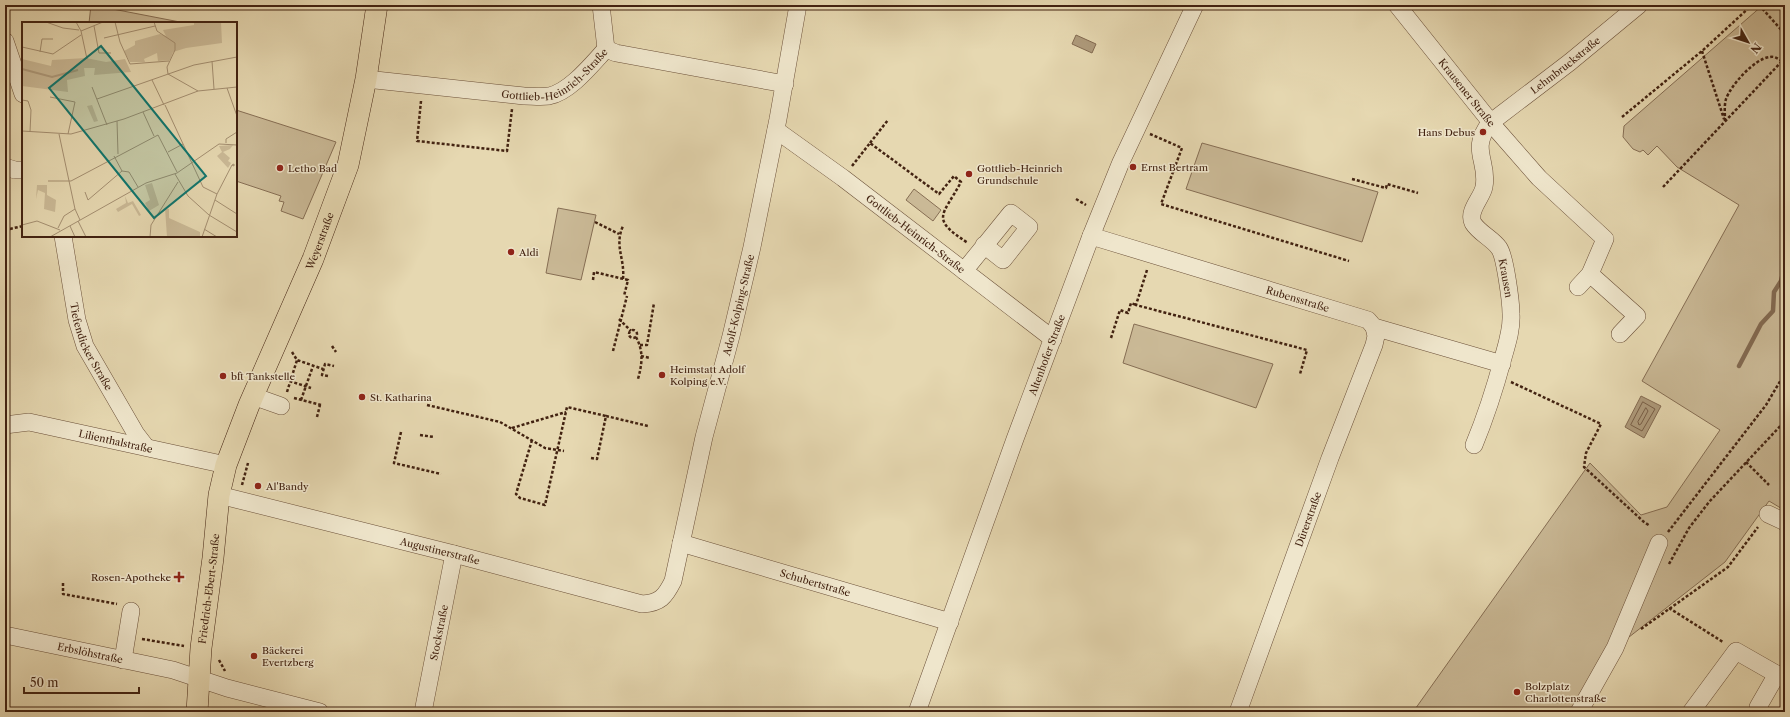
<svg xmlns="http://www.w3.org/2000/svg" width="1790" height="717" font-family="'Libre Caslon Text',serif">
	<rect width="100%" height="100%" fill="#e6d8b1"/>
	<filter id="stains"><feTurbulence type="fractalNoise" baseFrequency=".005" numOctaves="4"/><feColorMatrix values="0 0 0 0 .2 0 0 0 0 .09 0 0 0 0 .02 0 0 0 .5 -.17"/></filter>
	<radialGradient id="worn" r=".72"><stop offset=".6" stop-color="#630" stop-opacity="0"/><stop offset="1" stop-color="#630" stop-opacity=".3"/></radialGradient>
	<path fill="#cab996" stroke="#866e54" d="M91,5H92L185,23H89Z
		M1763,5H1785V508L1784,510L1769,501L1725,562L1615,648L1579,712H1413L1590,463L1641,515L1667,507L1720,430L1642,381L1739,205L1677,167L1657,146L1648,155L1643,150L1640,152L1633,149L1623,137L1624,126Z
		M236,110L336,142L303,219L281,211L284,202L279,201L281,196L236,181Z
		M1202,143L1378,192L1362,242L1186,189Z
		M914,189L941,210L933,221L906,200Z
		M558,208L596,215L581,280L546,273Z
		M1134,324L1273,364L1256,408L1123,363Z"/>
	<path fill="#ae9a7b" stroke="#836a51" d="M1076,35L1096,44L1092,53L1072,44Z
		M1641,396L1661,406L1644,438L1625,427Z"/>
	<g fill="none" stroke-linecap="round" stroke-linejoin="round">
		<path stroke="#785e46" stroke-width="1" d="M1643,402L1655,409L1642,431L1631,425Z
			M1646,408L1648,411L1641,424L1639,425L1638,422Z"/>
		<path stroke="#836a51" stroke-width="4.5" d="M1739,366L1761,324L1773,311L1774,292L1781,281L1785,265"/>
		<g stroke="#6b5039" stroke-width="18">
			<g id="minor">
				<path d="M601,5L606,49"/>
				<path id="s1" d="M1397,5L1497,130L1539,178L1605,239L1590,274L1578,287"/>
				<path d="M5,41L23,94"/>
				<path id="s2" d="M366,79L524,96C532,96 541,97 549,96C570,92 592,64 606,49L616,53L785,84"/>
				<path id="s3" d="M776,130L843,178L1053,339"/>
				<path d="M5,167L15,170H23"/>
				<path id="s4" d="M63,236L77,320L85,346L136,434L146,447"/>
				<path id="s5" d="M1091,236L1368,320L1374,327L1502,364"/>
				<path d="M964,271L1011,213L1029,227L1003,260L984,245"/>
				<path d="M1590,274L1637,316L1620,334"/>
				<path d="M253,396L281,406"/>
				<path id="s6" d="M5,425L29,422L226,465"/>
				<path id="s7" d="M1474,445C1486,416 1495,388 1503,358C1507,344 1512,329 1511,314C1511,302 1505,256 1499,248C1493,239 1479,233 1473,223C1467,211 1482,198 1484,187C1489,161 1469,150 1490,123L1570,62L1639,5"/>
				<path id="s8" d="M219,495L454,554L642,604C660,603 665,597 673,581L704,437L731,336L752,247L778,119L798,5"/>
				<path d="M1768,514L1785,522"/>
				<path id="s9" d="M681,543L950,622"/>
				<path id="s10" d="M5,635L173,670L227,688L320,712"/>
				<path d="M123,660L131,611"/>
				<path d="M1758,707L1777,674"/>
				<path id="s11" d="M423,712L454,554"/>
				<path id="s12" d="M917,712L1015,439L1091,236L1121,162L1195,5"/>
				<path id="s13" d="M1238,712L1330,458L1374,345L1376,336L1374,327"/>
				<path d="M1579,712L1615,648L1659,543"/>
				<path d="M1691,712L1736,651L1785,679"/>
			</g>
		</g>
		<g stroke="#422211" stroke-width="22">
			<g id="major">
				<path id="s14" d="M197,712L201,648L213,558L219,495L226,465L249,405L313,259L348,165L366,79L377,5"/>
			</g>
		</g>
		<path stroke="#422211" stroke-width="2.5" stroke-dasharray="3 2" stroke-linecap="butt" d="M1759,5L1785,34
			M1702,51L1724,119
			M421,101L417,141L507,151L512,109
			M1622,117L1702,51L1752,5
			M1725,121C1725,114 1724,106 1726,99C1731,85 1755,58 1770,57C1775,56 1778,59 1782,61
			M1150,134L1182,148L1161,204L1349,261
			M870,143L888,120
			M852,166L870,143L939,194L954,176L961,182C943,216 929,218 968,243
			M1352,179L1386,188L1387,184L1418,193
			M1663,187L1785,58
			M1076,199L1086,205
			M595,222L619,234
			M5,230L23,226
			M1147,270L1136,305L1307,350L1300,374
			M623,279C625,258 614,246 623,226
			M593,280L594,272L628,280L624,296
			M619,319L631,331
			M629 334a4 4 0 1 1 8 0a4 4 0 1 1-8 0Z
			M636,337C644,352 642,364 638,379
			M1111,338L1120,310L1128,313L1131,303L1136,305
			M640,345H647L654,303
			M332,346L336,352
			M613,351L627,296
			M292,352L297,360L323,369
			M641,356L650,358
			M328,376L322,375L325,364L334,366
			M280,378L311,388
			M1511,382L1601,424L1586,453L1584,467L1644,522L1650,526
			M287,392L297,360
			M294,398L321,405
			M301,400L313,366
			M427,405L500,422L545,448L564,451
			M317,417L320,405
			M512,428L566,412
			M401,432L394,463L441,474
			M420,435L434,437
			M532,440L516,494L520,498L545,505L567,407L606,416
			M591,458L597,459L606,416L648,426
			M1746,462L1769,485
			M242,485L248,463
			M1668,532L1766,405L1785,373
			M1669,564L1689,528L1709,502L1785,421
			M63,583V594L117,604
			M1669,608L1723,642
			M1641,629L1728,567L1758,527
			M142,639L184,646
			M219,660L225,671"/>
		<use href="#minor" stroke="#efe6cc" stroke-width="17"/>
		<use href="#major" stroke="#e6d8b1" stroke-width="21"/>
	</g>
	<g fill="#8f2418" stroke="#efe6cc" stroke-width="1.5">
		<circle cx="1483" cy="132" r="4"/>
		<circle cx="1133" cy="167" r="4"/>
		<circle cx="280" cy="168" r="4"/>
		<circle cx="969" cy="174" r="4"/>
		<circle cx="511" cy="252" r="4"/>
		<circle cx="662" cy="375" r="4"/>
		<circle cx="223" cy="376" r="4"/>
		<circle cx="362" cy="397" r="4"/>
		<circle cx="258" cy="486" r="4"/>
		<path d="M177 571h4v4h4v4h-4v4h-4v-4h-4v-4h4z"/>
		<circle cx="254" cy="656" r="4"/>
		<circle cx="1517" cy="692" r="4"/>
	</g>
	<g text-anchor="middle" stroke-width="3" stroke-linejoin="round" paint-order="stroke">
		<g font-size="10" fill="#422211" stroke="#efe6cc">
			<text dy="4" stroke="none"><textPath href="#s7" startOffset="441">Lehmbruckstraße</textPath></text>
			<text dy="4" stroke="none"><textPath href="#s2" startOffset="197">Gottlieb-Heinrich-Straße</textPath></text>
			<text dy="4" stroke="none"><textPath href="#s1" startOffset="112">Krausener Straße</textPath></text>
			<text dy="4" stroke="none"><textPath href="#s3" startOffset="174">Gottlieb-Heinrich-Straße</textPath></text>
			<text dy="4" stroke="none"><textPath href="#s14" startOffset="492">Weyerstraße</textPath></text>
			<text transform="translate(1506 278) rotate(80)" y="4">Krausen</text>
			<text dy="4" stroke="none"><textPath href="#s5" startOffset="216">Rubensstraße</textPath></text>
			<text dy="4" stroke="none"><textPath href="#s8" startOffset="762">Adolf-Kolping-Straße</textPath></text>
			<text dy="4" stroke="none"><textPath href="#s4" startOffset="115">Tiefendicker Straße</textPath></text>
			<text dy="4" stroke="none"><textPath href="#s12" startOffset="380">Altenhofer Straße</textPath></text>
			<text dy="4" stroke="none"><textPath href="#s6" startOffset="113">Lilienthalstraße</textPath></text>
			<text dy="4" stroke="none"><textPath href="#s13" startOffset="205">Dürerstraße</textPath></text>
			<text dy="4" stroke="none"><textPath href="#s8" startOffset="228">Augustinerstraße</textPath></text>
			<text dy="4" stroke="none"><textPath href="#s9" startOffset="140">Schubertstraße</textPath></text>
			<text dy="4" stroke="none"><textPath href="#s14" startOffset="124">Friedrich-Ebert-Straße</textPath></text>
			<text dy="4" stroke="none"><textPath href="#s11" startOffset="81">Stockstraße</textPath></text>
			<text dy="4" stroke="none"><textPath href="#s10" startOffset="87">Erbslöhstraße</textPath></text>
		</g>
		<g font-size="10" fill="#422211" stroke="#efe6cc" text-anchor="start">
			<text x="1475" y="136" text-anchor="end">Hans Debus</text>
			<text x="1141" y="171">Ernst Bertram</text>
			<text x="288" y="172">Letho Bad</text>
			<text x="977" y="172">Gottlieb-Heinrich<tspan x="977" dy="12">Grundschule</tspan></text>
			<text x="519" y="256">Aldi</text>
			<text x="670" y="373">Heimstatt Adolf<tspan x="670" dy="12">Kolping e.V.</tspan></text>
			<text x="231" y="380">bft Tankstelle</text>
			<text x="370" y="401">St. Katharina</text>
			<text x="266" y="490">Al'Bandy</text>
			<text x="171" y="581" text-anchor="end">Rosen-Apotheke</text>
			<text x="262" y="654">Bäckerei<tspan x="262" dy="12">Evertzberg</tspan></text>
			<text x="1525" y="690">Bolzplatz<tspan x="1525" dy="12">Charlottenstraße</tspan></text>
		</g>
	</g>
	<g transform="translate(22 22)">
		<rect width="215" height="215" fill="#e6d8b1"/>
		<path d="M172,0H199L200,21L164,26L151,30L148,38L136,39L135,31L122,37L123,40H108L102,29L113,23V19L138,12L144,14L141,8L172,3ZM64,36L84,40L103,37L109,50L72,53L73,46H62L63,54L45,58L46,70L0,64V37L29,44L30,38ZM70,83L76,99L72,100L65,84ZM211,123L208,127L201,130L208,136L206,139L209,141L206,146L195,134L200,130L197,124ZM130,161L137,183L127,189L123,181L128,178L123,163ZM15,163H25V173L34,178L33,190L22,187L23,171L16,168L14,177ZM103,174L106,181L111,179L119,193L117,194L110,182L96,190L94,187L104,181ZM143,186L147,187V196L178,210V215H145Z" fill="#cab996"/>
		<path fill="none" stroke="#ae9a7b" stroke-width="2" d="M0,47L30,55L56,48"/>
		<path fill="none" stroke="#a48f71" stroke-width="1" d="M24,0L41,6L57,8M54,0L59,9L81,0M93,0L98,20L108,42L147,39M132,0L135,9L153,21V28L145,45L146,52L176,69M72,4L77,31H89M59,9L65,37M82,16L133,4M0,25L31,32L59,13M18,30L20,17H31M190,39L192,67M130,58L142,83M70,65L85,103M205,66L215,94M28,75L53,80L46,112M75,77L172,43L215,35M0,78L6,79L9,88L8,110M143,83L181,165L195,172M121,90L132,114M95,99L96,132M0,109L49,112L102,97L176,69L215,65M37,112L53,187L58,198M204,121V117L215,110M146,130L161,122M92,134L100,149L107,150L116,165M153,152L166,174L187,193L215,210M26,159H49L136,113L155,150M63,170L66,178L100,149M193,178L215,192M56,199L64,215M0,203L15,199L38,208M48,204L53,215M36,206L42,194L53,187M182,207L195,215M28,215L124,161L155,151L197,122L215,123M128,215L129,203L156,160M180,215L195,172L210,143L212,144V142L210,143"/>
		<path fill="#0f766e" fill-opacity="0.15" stroke="#0f766e" stroke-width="2" d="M79,24L184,154L132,196L27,66Z"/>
		<rect width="215" height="215" fill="none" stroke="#422211" stroke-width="2"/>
	</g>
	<rect width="1790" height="717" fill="none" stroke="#e6d8b1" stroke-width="20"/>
	<rect x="6" y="6" width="1778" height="705" fill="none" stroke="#422211" stroke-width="2"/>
	<rect x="10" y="10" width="1770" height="697" fill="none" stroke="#422211"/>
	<g transform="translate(1748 42) rotate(129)" stroke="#efe6cc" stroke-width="3" paint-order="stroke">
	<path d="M0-3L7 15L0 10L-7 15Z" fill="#422211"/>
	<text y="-6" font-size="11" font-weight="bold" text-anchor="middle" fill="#422211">N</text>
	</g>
	<path d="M24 687v6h115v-6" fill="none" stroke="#422211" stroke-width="2"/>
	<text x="30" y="687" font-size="12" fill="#422211" stroke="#efe6cc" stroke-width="3" paint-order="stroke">50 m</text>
	<rect width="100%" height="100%" filter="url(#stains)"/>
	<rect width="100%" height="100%" fill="url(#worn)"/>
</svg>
